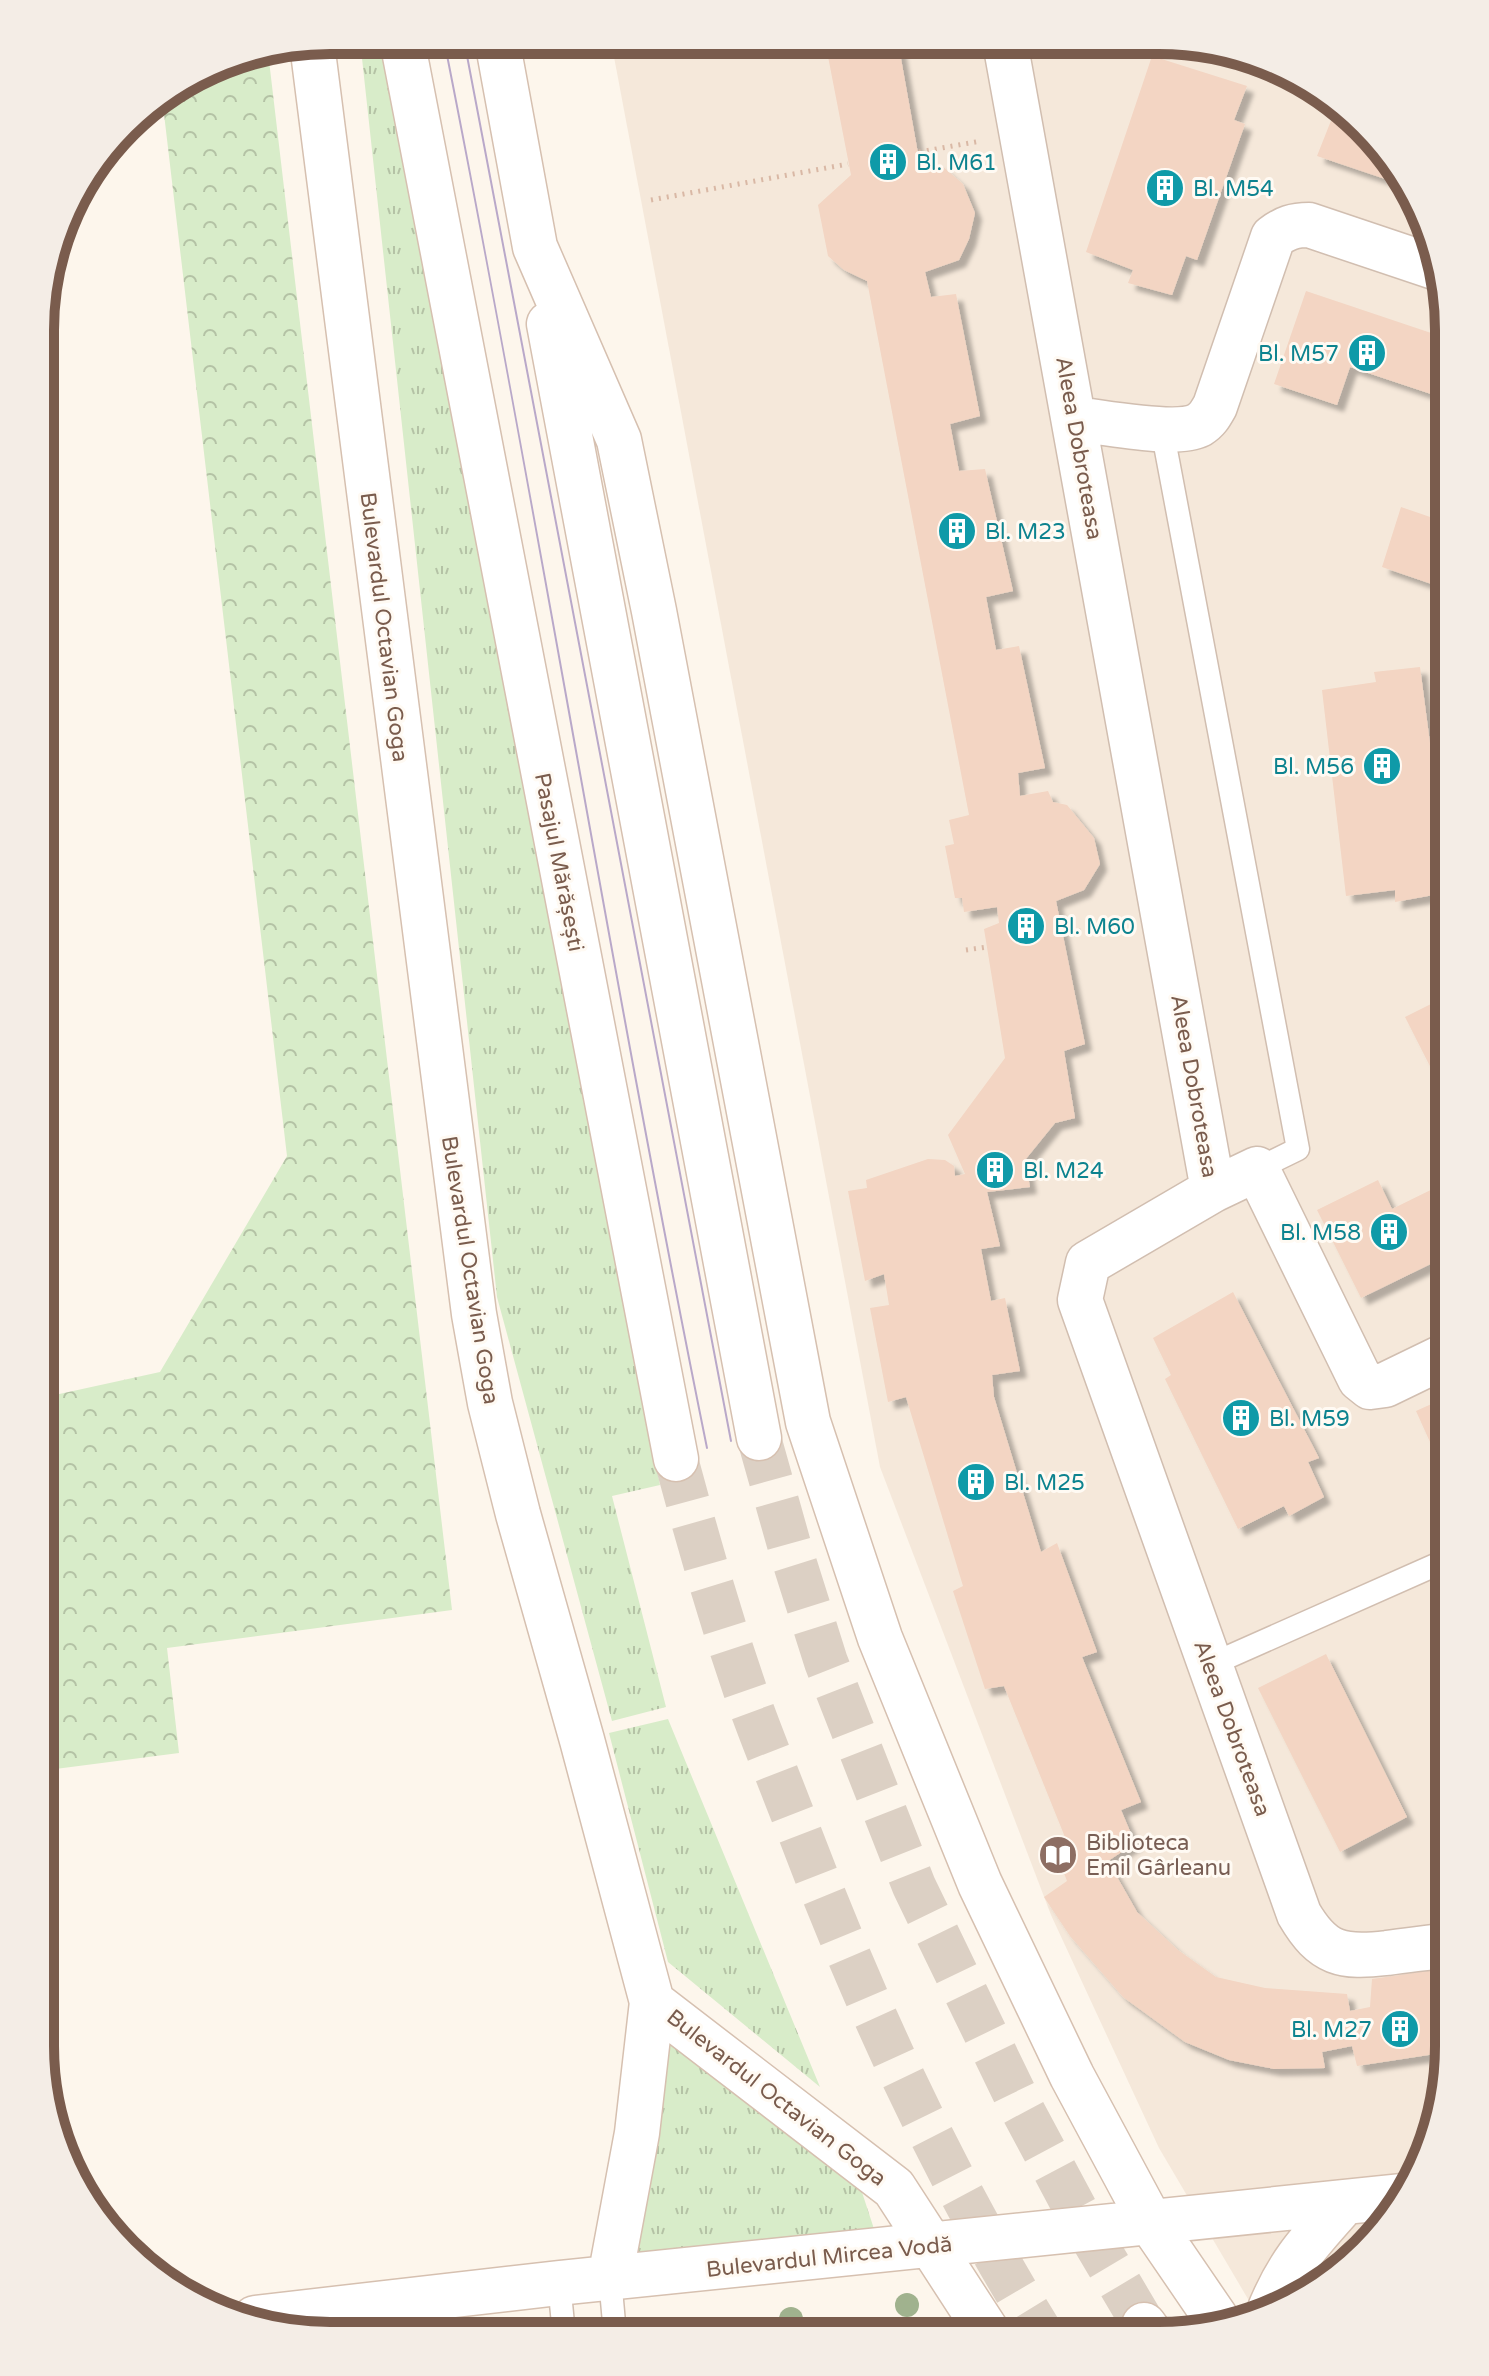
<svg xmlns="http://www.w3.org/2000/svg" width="1489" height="2376" font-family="'Varela Round',sans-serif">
	<defs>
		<pattern id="grass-tufts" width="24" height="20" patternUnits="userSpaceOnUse" patternTransform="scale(2)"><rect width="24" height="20" fill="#d8ecc9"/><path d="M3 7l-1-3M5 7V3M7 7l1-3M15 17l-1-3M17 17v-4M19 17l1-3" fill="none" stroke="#b4c2a5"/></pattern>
		<pattern id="forest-crowns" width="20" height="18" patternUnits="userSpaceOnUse" patternTransform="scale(2)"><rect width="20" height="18" fill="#d8ecc9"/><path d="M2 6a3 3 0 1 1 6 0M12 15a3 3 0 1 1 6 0" fill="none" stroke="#b4c2a5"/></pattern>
		<filter id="shadow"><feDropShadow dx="7" dy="7" stdDeviation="2" flood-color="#0004"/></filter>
	</defs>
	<rect width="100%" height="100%" fill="#fdf6ec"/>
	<path fill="#f5e8da" d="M611,41L1197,43L1336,100L1427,220L1449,330L1448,2065L1433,2140L1389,2222L1335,2276L1269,2314L1258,2316L1159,2148L1051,1915L880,1467Z"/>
	<path fill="url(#grass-tufts)" d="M360,40H386L660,1485L612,1496L666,1707L612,1721L497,1297Z
		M668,1719L820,2087L668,1962L609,1733Z
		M668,2031L858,2180L875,2232L634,2256Z"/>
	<path fill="url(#forest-crowns)" d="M268,52L452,1610L167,1648L179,1753L40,1771L41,1398L160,1372L287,1156L162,97L220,62Z"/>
	<path fill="#f3d5c3" filter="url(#shadow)" d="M825,41L898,42L919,159L941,165L963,184L975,213L969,239L959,260L925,272L931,297L956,294L980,416L950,424L959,471L985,469L1013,591L986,597L996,650L1019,646L1045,768L1018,773L1020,796L1048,791L1053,802L1067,805L1094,838L1100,864L1084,890L1056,901L1085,1044L1064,1051L1075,1118L1055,1123L1025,1160L1030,1187L987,1192L1000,1246L981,1249L991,1301L1005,1298L1020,1371L992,1375L994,1397L1041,1552L1057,1543L1097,1652L1082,1657L1141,1802L1121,1810L1135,1843L1108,1861L1137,1912L1178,1950L1216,1977L1265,1988L1347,1994L1350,2011L1370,2007L1372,1979L1448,1968V2052L1357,2066L1352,2046L1322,2052L1325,2068L1274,2069L1229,2060L1185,2042L1123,1997L1070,1936L1044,1897L1067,1881L1059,1860L1071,1852L1004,1686L985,1689L953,1591L963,1586L906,1397L888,1402L870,1308L889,1305L884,1274L865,1281L848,1191L867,1188L866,1180L928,1159L945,1160L954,1166L955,1176L965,1174L948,1135L1005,1058L984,929L999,923L997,907L964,912L962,898H955L945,846L954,844L949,820L969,815L867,281L844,270L828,256L818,205L851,175Z
		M1152,56L1247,86L1234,120L1245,124L1197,260L1186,256L1172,295L1128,283L1133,270L1086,252Z
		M1338,103L1400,184L1317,156Z
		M1306,291L1449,339V400L1350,367L1337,405L1274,384Z
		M1448,482H1449V590L1382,567L1401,507L1436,519Z
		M1420,667L1443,842L1434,843L1439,894L1395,902V890L1346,896L1322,690L1376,682L1374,672Z
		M1449,995V1067L1434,1074L1405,1017Z
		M1378,1180L1392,1209L1449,1181V1255L1361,1298L1317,1210Z
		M1233,1292L1319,1458L1308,1462L1324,1497L1289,1516L1284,1506L1238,1529L1165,1379L1171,1375L1153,1338Z
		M1449,1396V1484L1416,1411Z
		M1326,1654L1407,1817L1340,1852L1258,1688Z"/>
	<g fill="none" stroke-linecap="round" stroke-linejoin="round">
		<path stroke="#dcd0c4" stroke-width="44" stroke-dasharray="44 22" stroke-linecap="butt" d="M759,1438L790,1548L826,1662L914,1886L1022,2109L1078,2214L1144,2325
			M676,1459C697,1537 719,1614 745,1690C761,1736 780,1781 797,1826C864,2003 943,2175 1043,2336"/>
		<g stroke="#d1beb0" stroke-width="25">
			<path id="lane" d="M1162,429L1298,1149L1257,1169
				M1210,1665L1449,1559
				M610,2278L615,2334
				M559,2283L564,2334"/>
		</g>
		<g stroke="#d1beb0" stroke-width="47">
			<path id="street" d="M1005,42L1213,1190
				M1074,419C1103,422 1175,437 1199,425C1207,420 1210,415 1215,406L1273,237C1285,228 1294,225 1309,225L1437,268
				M1448,1945C1428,1948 1407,1950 1387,1953C1342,1958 1323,1955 1299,1914L1080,1300L1088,1263L1213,1190L1257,1169L1360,1379L1370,1387L1385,1385L1449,1354"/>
		</g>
		<g stroke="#d6c0b0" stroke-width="47">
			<path id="secondary" d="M402,40L676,1459
				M497,40L535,247L619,440L654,611L808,1422L880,1638L980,1884L1072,2076L1151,2223L1220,2324
				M312,44L474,1314L490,1403L518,1514L582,1740L652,2002L894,2188L990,2336
				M549,324L759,1438
				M610,2278L637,2133L652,2002
				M1268,2314C1287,2265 1309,2242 1344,2203
				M255,2318L559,2283L1403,2196
				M1144,2325L1152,2336"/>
		</g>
		<path stroke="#d9b8a5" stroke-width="5" stroke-dasharray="2 6" stroke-linecap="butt" d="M919,152L981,141
			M651,200L848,164
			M1063,934L1125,923
			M966,950L987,947"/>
		<use href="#lane" stroke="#fff" stroke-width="22"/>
		<use href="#street" stroke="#fff" stroke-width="44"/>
		<use href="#secondary" stroke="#fff" stroke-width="44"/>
		<path stroke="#b9a8c9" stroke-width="2" d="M444,40C537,508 612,980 707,1448
			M464,40L731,1441"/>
	</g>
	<g fill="#a0b28e">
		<circle cx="907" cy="2305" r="12"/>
		<circle cx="791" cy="2319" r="12"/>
	</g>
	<defs>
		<g id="building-disc" transform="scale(2)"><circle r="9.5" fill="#0f9aa8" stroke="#fffaf3"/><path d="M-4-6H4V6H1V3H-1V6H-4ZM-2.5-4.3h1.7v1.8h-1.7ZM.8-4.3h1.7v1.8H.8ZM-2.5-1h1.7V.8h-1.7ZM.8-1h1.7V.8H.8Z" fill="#fff"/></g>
		<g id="library-disc" transform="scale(2)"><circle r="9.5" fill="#8d6e63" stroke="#fffaf3"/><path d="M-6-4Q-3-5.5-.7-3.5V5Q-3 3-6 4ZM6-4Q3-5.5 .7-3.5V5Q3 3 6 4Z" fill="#fff"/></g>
	</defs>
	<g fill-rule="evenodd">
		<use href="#building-disc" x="888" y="162"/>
		<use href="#building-disc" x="1165" y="188"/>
		<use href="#building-disc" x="1367" y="353"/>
		<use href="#building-disc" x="957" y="531"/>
		<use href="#building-disc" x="1382" y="766"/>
		<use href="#building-disc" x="1026" y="926"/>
		<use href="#building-disc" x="995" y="1170"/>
		<use href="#building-disc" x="1389" y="1232"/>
		<use href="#building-disc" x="1241" y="1418"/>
		<use href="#building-disc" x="976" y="1482"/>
		<use href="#library-disc" x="1058" y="1855"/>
		<use href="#building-disc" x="1400" y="2029"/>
	</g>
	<g text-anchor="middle" stroke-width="6" stroke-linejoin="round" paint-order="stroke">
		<g font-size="22" fill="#0d838f" stroke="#fffaf3" text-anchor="start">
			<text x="916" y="170">Bl. M61</text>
			<text x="1193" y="196">Bl. M54</text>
			<text x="1339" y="361" text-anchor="end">Bl. M57</text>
			<text x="985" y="539">Bl. M23</text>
			<text x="1354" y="774" text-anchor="end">Bl. M56</text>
			<text x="1054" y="934">Bl. M60</text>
			<text x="1023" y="1178">Bl. M24</text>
			<text x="1361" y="1240" text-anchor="end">Bl. M58</text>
			<text x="1269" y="1426">Bl. M59</text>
			<text x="1004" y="1490">Bl. M25</text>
			<text x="1372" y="2037" text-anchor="end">Bl. M27</text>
		</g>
		<g font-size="22" fill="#7a5c4d" stroke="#fffaf3">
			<text transform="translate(1080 448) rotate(80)" y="8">Aleea Dobroteasa</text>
			<text transform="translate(385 627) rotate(83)" y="8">Bulevardul Octavian Goga</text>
			<text transform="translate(560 862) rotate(79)" y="8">Pasajul Mărășești</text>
			<text transform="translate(1195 1086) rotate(80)" y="8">Aleea Dobroteasa</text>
			<text transform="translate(471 1270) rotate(81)" y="8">Bulevardul Octavian Goga</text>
			<text transform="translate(1233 1728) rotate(70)" y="8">Aleea Dobroteasa</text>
			<text transform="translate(777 2097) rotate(38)" y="8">Bulevardul Octavian Goga</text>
			<text transform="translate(829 2256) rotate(-6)" y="8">Bulevardul Mircea Vodă</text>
		</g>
		<g font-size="22" fill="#785e54" stroke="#fffaf3" text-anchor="start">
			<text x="1086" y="1850">Biblioteca<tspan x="1086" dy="25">Emil Gârleanu</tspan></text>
		</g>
	</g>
	<path d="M0 0H1489V2376H0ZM330 54H1159A276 276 0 0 1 1435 330V2046A276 276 0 0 1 1159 2322H330A276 276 0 0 1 54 2046V330A276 276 0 0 1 330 54Z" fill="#f4ede6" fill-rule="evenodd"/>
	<path fill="none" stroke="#7a5c4d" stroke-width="10" d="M330 54H1159A276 276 0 0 1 1435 330V2046A276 276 0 0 1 1159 2322H330A276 276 0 0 1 54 2046V330A276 276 0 0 1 330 54Z"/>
</svg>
